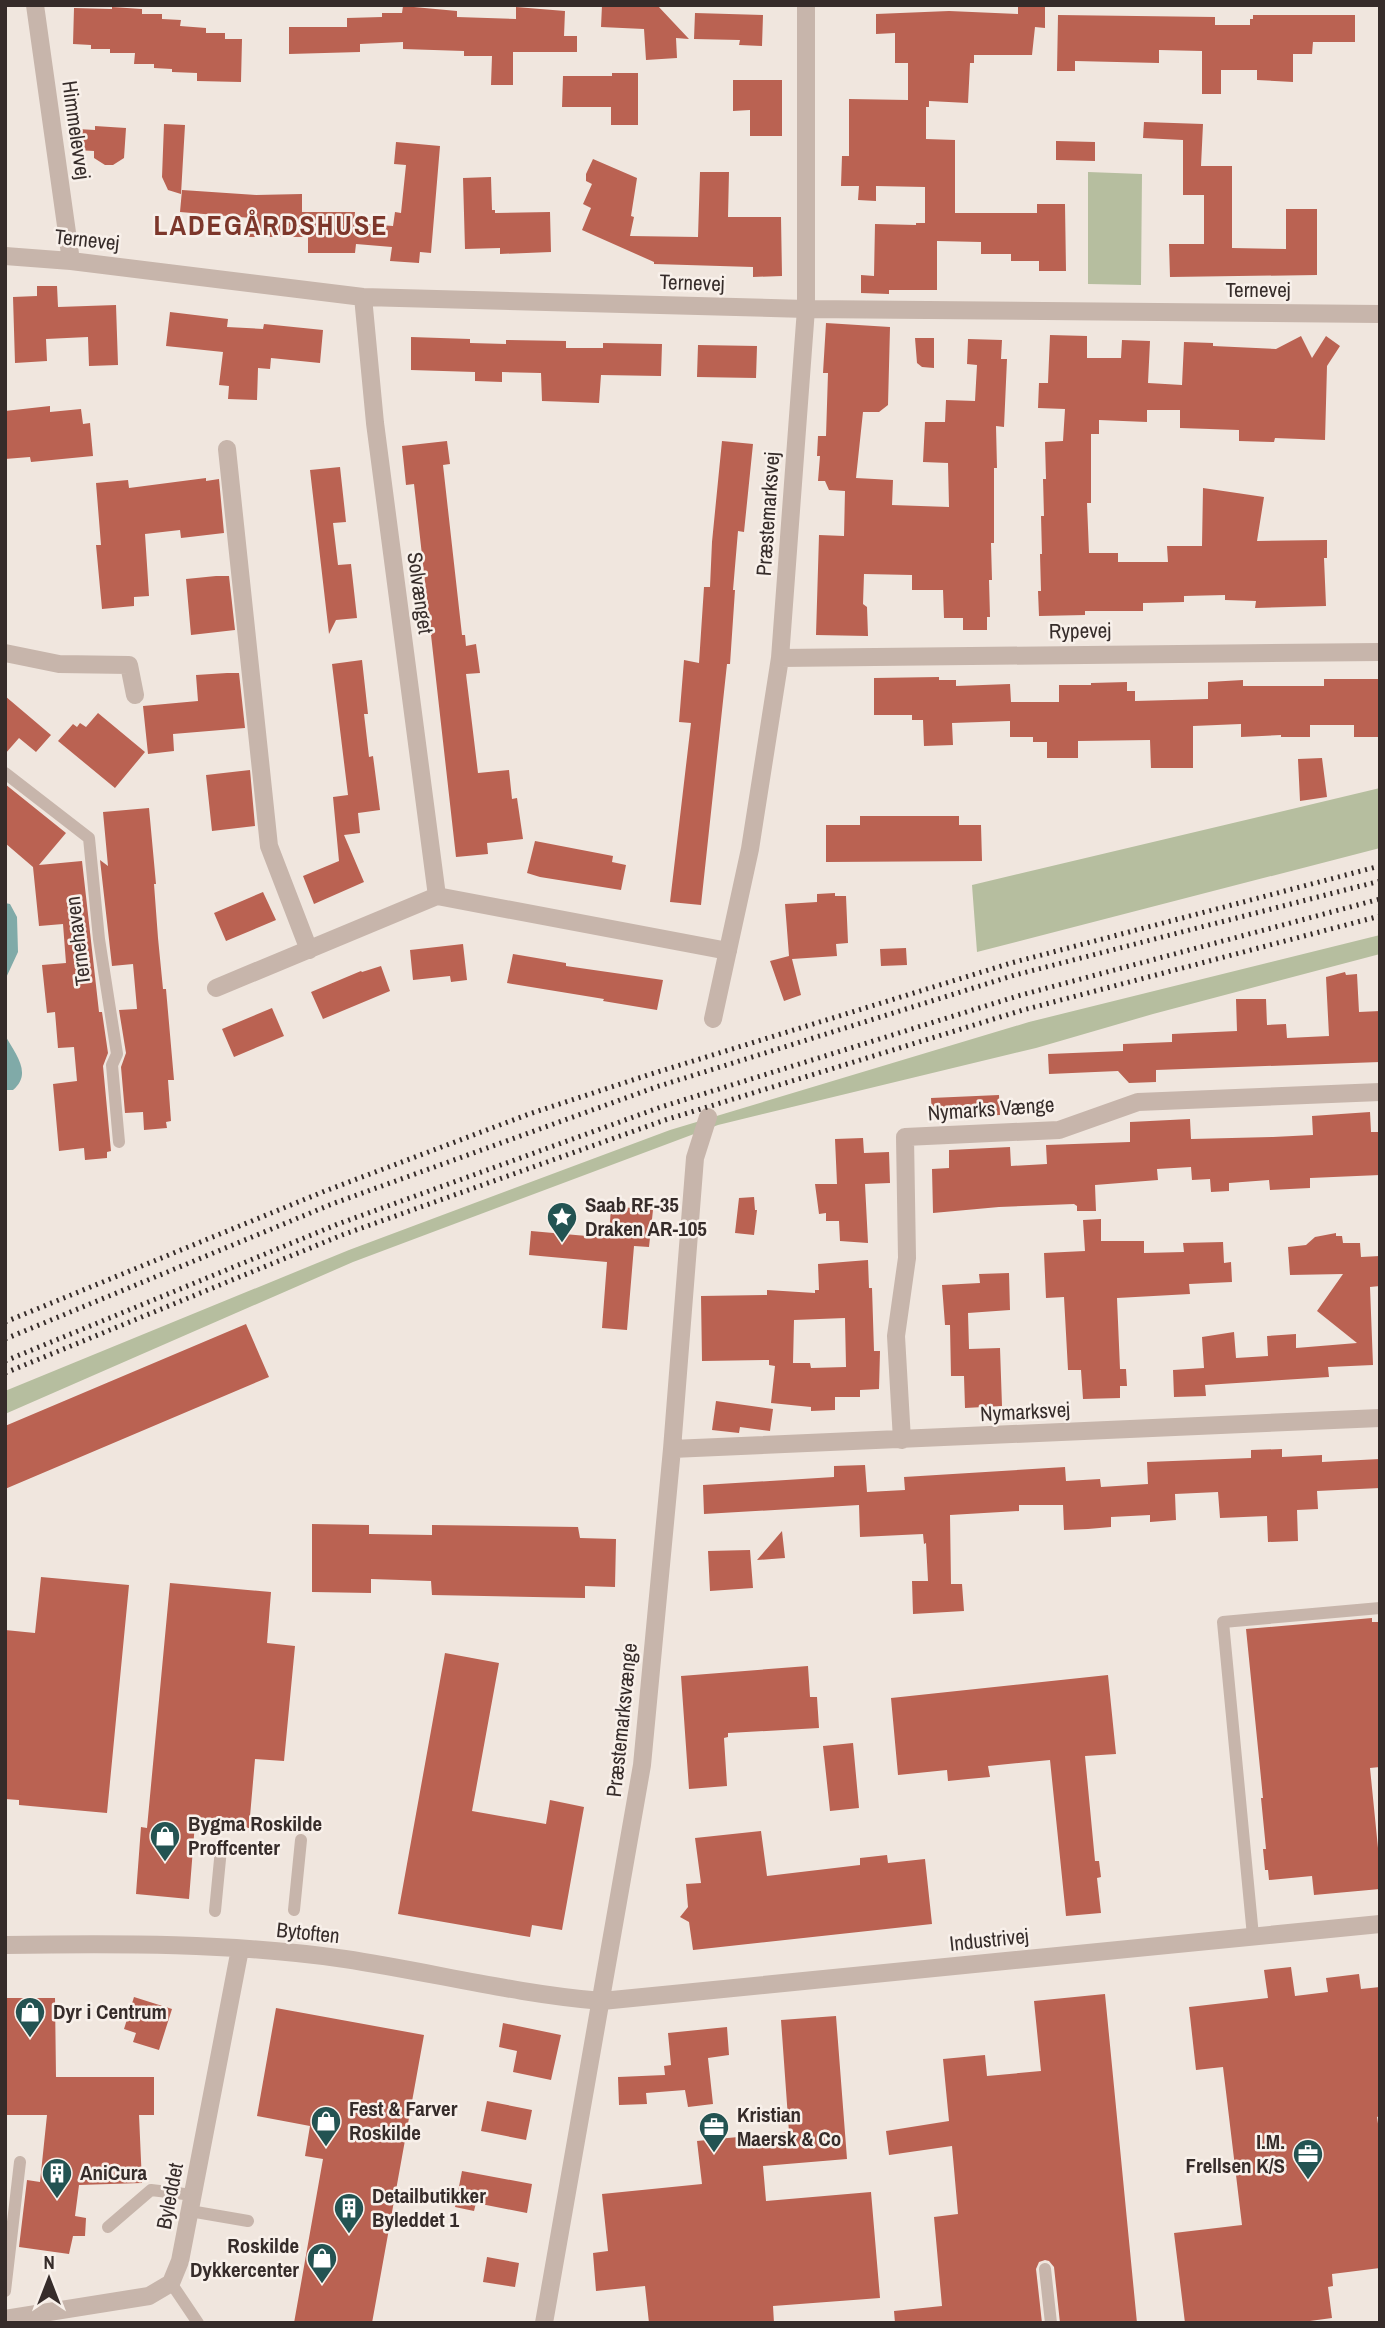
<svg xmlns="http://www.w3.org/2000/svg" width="1385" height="2328" font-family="'Archivo Narrow',sans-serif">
	<rect width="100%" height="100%" fill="#f0e6de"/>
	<path fill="#b6be9f" d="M1088,172L1142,174L1141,285L1088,284Z
		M1380,788V848L977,952L972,885Z
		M1380,935V954L1153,1014L1036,1048L718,1125L353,1262L5,1414V1391L349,1250L670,1130L1029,1022Z"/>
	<path fill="#80aaa8" d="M5,903L10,904L17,917L18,952L5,980Z
		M5,1035C15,1054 33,1073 13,1090H5Z"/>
	<path fill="#ba6252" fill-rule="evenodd" d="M602,5H657L689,39L676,38L677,58L646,60L644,29L601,27Z
		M1025,5H1045V28L1035,27L1032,55H974V63H970L968,103L929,101V107H926V139L955,140V213H1037V204H1065L1066,271H1039V261H1011V254H981V242L937,241V290H889V294L861,293V275L874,276L875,224L916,225V223H925V187L876,186V201L858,200L859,186H841L842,156H849V99L908,100V63H895V33L876,34V14L949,11L1018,14V6Z
		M403,6L457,11V17L516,19V7L565,11L564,36H577V52H513V85H491L492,56H464V51L403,49V42L360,44V52L289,54V27H347V18L382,17V13H402Z
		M112,7L142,9V14H162V19L181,20L180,26L206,28V33H225V39H242L241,82L197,81V73L172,72V69L154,68V64H134L135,53H110V49H91V45L73,44L74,8L112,9Z
		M695,13L763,15L762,46L739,45L740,40L694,39Z
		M1058,15L1215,17V25H1250V19H1253V15H1355V42H1313L1312,54H1293V82L1257,80V70H1221V94H1202V51L1159,50V63L1075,61V71H1057Z
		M612,73H638V125H611V107H562L563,76H612Z
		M733,80H782V136H750V110L733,111Z
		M1144,122L1203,124L1201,166H1232V248L1286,249V209H1317V275L1170,277L1169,244H1204V195H1183V140L1143,138Z
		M164,124L185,125L181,194L168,190L162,177Z
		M95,126L126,128L124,158L113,165H105L94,158V151L76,150L77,129L95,130Z
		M1056,141L1095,142V161L1056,160Z
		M396,142L440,146L431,253L420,252L419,263L390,261L392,247L356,244L355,253H308V237H249L251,218L180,212L182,190L256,195L302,194V212H355L354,223L393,226L395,212L401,213L406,165L394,164Z
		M593,159L637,178L631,216L634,217L630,236L698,237L700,172H729L728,217H781L782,276L753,277V267L654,264V262L582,230L591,208L583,204L592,184L586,181V174Z
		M491,177L492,210H495V213L550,212L551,252L500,254V248L465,249L463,178Z
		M37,286H57L58,307L116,305L118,365L89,366L88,337L46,339L47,361L15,363L13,297L37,296Z
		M170,312L228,319L227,327L263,329L264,324L323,330L320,363L271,358L270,369L258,368L257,400L228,399L229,386L219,385L223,352L166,346Z
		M826,323L890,327L888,405L879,412H863L856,478L893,480L892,505L949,507L948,463L923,462L925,422H945L946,400L975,401L977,365L967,364L968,339L1002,340L1001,359H1007L1004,427L996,426L997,468H994V543H991L992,580H989L990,617H987V630H963V618H944L943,590H912V575L864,574L863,604L867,607L868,636L816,635L819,535L844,536L845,491L829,490L825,481H818L820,456H817L818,436H826L828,373H823Z
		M1050,335L1087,336V358H1121L1122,340L1150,341L1148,383L1182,385L1184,342L1213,343V346L1276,349L1301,336L1312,358L1326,336L1340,346L1327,366L1325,440L1275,438L1274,442L1239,441V430L1180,428V410H1147V422L1099,420V434H1091V503H1087L1089,553H1118V562H1168L1167,546H1202L1203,488L1264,497L1257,541L1327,540V558H1324L1326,606L1255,608L1256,601L1225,600V595L1184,596V602L1143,603V611H1085V615L1039,616L1038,591H1041L1040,554H1042L1041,516H1044L1043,479H1046L1045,442L1063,441L1065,409L1038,408L1039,383H1048Z
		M411,337L470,339V343L506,344V340L566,341V348H603V343L662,344L661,376L601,375L599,403L542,401L541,373L502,372V382L475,381V372L411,370Z
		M915,338H934V368L922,367L917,363Z
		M698,345L757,346L756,378L697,377Z
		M50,406V412L81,409L83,424L90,423L93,456L31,462L30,457L5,459V411Z
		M447,441L450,464L443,465L462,635H465L466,646L476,644L480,673L466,674L478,773L509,770L512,799L517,798L523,839L487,843L488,854L456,857L414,484L406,485L402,446Z
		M722,441L753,444L744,532L738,531L733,590H735L730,664H727L701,905L670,902L691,723L679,722L684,660L699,663L704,587H710L712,542Z
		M340,467L346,522L333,523L338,565L351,564L357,618L336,620L329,634L310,470Z
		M206,478V481L219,479L224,533L181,538L180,530L145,534L149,596L134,597V606L102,609L96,545H101L96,483L128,480L129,488Z
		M216,576H229L235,630L191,635L186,579Z
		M362,660L368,714H364L369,757L373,756L380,810L358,813L360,833L344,835L364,882L314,904L303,876L339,861L333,797L348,795L332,664Z
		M227,673H239L245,728L173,734L174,751L148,754L143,706L198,701L196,675Z
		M939,677V680H956V686L1010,684L1011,702H1059V685H1091V683L1127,682V691H1135V701L1208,699V682L1243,680V686H1324V679H1380V737H1354V725H1310V737H1281V735L1241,737V724L1193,726V768H1151L1150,740L1078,741V758H1047V742H1033V737H1010V721L952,723L953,745L924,746L923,720H912V715H874V678Z
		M5,696L51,735L36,752L19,738L5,754Z
		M98,713L145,752L115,788L58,741L73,724L77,727L80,723L86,727Z
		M1322,758L1327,797L1300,801L1298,759Z
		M250,770L255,826L212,831L206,775Z
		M5,784L66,833L39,865L82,861L99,1012H102L108,1053L103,1066L111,1151L107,1152V1158L85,1160L84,1148L59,1151L53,1084L77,1081L74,1047L58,1048L55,1012L47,1013L42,965L66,963L63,924L39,926L33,867L5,843Z
		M149,808L156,884H154L158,938L163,989H166L174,1080H168L171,1121L166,1122L167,1128L144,1130L143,1112L125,1113L121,1067L126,1053L119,1010L137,1009L133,964L112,966L100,860L108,866L103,812Z
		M860,816H959V825H981L982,861L826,862V825H860Z
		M535,841L613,856L612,862L626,865L621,890L540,877L527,873Z
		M263,892L276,920L226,941L214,913Z
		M835,893V896H846L848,943L836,944L837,956L792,959L801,995L784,1001L770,961L789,956L785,904L817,902V894Z
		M463,944L467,980L451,982L450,976L413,980L410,950Z
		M906,948L907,965L881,966L880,949Z
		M513,954L566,963V966L663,980L657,1010L603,1001L604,999L507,983Z
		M381,966L390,991L323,1019L311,992L361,971L362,972Z
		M1345,972L1346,975L1357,974L1359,1012L1380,1011V1062L1156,1070V1082L1129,1083L1118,1071L1049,1074L1048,1054L1123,1051V1044L1172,1042V1034L1237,1031L1236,999H1266L1267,1025L1286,1024L1287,1038L1329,1036L1326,977Z
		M272,1008L284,1036L234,1057L222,1029Z
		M999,1095L1000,1115L932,1117L931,1098Z
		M1370,1112L1371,1132H1380V1175L1310,1178V1188L1270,1190L1269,1180L1229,1183V1191L1211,1192L1210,1179L1192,1180L1191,1167L1157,1169L1158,1180L1095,1185L1096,1211H1077V1206L1074,1204L999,1207L933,1213L932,1169L949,1168V1150L1010,1147L1011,1166L1047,1164L1046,1145L1130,1142V1122L1190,1119L1191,1139L1273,1137L1313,1135L1312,1116Z
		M863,1138L864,1153L889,1152L890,1183L865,1184L868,1243L840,1241L839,1221H826V1213L819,1214L815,1184H837L835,1139Z
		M754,1197L755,1210H757L754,1235L735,1233L739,1198Z
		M611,1206L653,1210L649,1247L634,1246L627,1330L602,1328L607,1262L529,1255L531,1231L609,1238Z
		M1101,1219V1241H1144V1253L1184,1252L1183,1243L1223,1242L1224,1263L1231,1262L1232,1282L1189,1284L1190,1294L1117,1298L1120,1369H1126L1127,1386H1120V1398L1083,1399L1081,1370H1068L1064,1297L1046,1298L1044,1253L1085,1251L1083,1220Z
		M1336,1233V1236H1342L1343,1243H1360L1361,1257L1380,1256V1286L1370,1287L1373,1365L1328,1367L1329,1377L1205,1385L1206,1396L1174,1397L1173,1370L1204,1368L1202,1337L1234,1332L1236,1358L1268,1356L1267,1336L1296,1334V1348L1357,1343L1317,1311L1343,1274L1290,1275L1288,1247L1306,1245L1315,1237Z
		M868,1260L869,1288H872L874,1351H880L879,1389L860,1390V1397H835V1410L811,1411V1407L771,1403L775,1366L769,1365V1360L702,1361L701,1296L767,1295V1290L815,1293V1290H819L818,1264ZM845,1318L846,1367L811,1368L810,1363H793L794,1320Z
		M1009,1273L1010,1310L968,1313L969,1349L1000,1348L1002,1406L965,1408L964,1376H951L950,1325H945L942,1285L980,1283L979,1274Z
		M246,1324L269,1377L5,1489V1426Z
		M716,1401L773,1409L770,1431L740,1427L739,1433L712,1430Z
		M1282,1449V1457L1322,1455V1462L1380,1459V1488L1317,1491L1318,1509L1297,1510L1298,1541L1268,1542L1267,1516L1220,1518L1218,1492L1175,1494L1176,1520L1150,1522V1515L1111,1517V1527L1088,1529L1064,1530L1063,1505H1019V1511L950,1515L951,1584H962L964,1611L913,1614L912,1581H928L926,1543L924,1544L923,1534L860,1537L859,1505L704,1514L703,1485L834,1477V1466L865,1465L867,1492L905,1490L904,1477L1065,1467L1066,1481L1100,1479L1101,1487L1148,1484L1147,1462L1251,1458V1450Z
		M312,1524L369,1525V1534L432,1535V1525L578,1527L580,1538L616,1539L615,1587L585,1586V1598L432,1595L431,1581L371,1579V1593L312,1592Z
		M782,1531L785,1558L757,1560Z
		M750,1550L753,1588L710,1591L708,1551Z
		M41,1577L129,1585L107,1813L19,1805V1800L5,1799V1630L35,1633Z
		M170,1583L271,1592L267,1643L295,1646L284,1761L255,1759L249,1828L195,1823L189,1899L136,1894L141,1827L147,1828Z
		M1372,1618V1622H1380V1767L1370,1768L1378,1848L1380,1847V1889L1314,1895L1312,1876L1269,1880L1268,1870H1265L1263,1849H1266L1261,1798H1263L1246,1629Z
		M445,1653L499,1663L472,1811L546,1824L550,1800L584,1807L562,1930L532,1925L530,1937L398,1914Z
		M808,1666L810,1697H817L819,1728L728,1733V1737L724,1738L727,1786L689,1789L681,1676Z
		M1108,1675L1116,1754L1085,1756L1095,1861H1099L1101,1877L1097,1878L1101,1913L1066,1916L1050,1760L988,1766L990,1777L968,1779L948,1781L947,1770L898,1775L891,1698Z
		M853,1743L859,1808L830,1811L823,1746Z
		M761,1831L767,1876L860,1865V1858L887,1855L888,1863L925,1859L932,1924L693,1950L689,1922L680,1917L688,1907L686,1884L701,1883L695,1838Z
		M1291,1967L1295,1996L1328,1992L1326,1978L1359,1974L1361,1989L1380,1987V2116L1377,2117L1380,2137V2268L1332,2274L1333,2286L1328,2287L1332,2318L1295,2323H1185L1174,2233L1242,2225L1223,2067L1196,2070L1189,2007L1268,1998L1264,1970Z
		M1105,1994L1137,2323H1060L1054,2267L1049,2261L1045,2260L1039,2262L1036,2269L1042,2323H895L894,2311L942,2306L934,2217L958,2214L952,2146L889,2155L886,2131L949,2121L943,2059L985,2055L987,2076L1041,2071L1034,2001Z
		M134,1997L172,2009L159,2050L133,2042L136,2033L124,2029Z
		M5,1998H55L56,2077H154V2115H139L142,2183L79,2185L75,2216L86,2218L85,2236H73L69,2254L19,2247L27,2180L40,2182L47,2115H5Z
		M276,2008L424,2035L372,2323H294L323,2159L305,2156L310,2126L257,2116Z
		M836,2016L847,2159L763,2166L766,2201L871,2192L880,2298L773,2306L774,2323H649L645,2286L596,2291L593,2253L608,2251L602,2194L702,2184L697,2141L789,2132L781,2020Z
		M503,2023L561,2035L551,2080L513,2072L517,2051L499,2047Z
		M727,2027L729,2055L708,2058L713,2104L688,2107L685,2090L646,2093L647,2104L619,2105L618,2077L665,2075L664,2066L671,2065L668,2033Z
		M487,2101L532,2110L526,2140L481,2131Z
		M462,2171L532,2184L527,2213L476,2203L474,2211L455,2207Z
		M487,2257L519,2263L515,2287L483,2282Z"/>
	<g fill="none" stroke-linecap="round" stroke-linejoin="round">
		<path stroke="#c7b5ab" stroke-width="12" d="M5,773L89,838L99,939L117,1054L112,1065L119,1142
			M294,1910L301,1840
			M215,1911L221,1849
			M1253,1936L1223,1622L1380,1608
			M190,2211L248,2221
			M108,2227L151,2190L193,2195
			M1045,2269L1051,2323
			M171,2283L198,2323
			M5,2291L20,2162"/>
		<path stroke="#c7b5ab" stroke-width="18" d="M35,5L71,261
			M5,256L71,261L363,297L806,309L1380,314
			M363,297L375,423L437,896
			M227,449L269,846L309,950
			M5,653L59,664L129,665L135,695
			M780,658L1380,652
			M216,988L437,896L728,951
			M713,1019L750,849L780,658L806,309V5
			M902,1440L896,1336L907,1258L905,1137L1059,1130L1138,1102L1380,1092
			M672,1449L1380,1418
			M5,1945C119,1943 233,1943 345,1959C431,1972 516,1994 602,2001L1380,1924
			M5,2319L149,2296L171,2283L180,2261L240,1949
			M544,2323L642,1765L672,1449L695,1158L708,1117"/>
		<path stroke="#362c2a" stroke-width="5" stroke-dasharray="2 5" stroke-linecap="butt" d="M5,1322L325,1191L529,1114L651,1074L1011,963L1380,866
			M5,1339L332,1204L656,1087L1015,975L1380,881
			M5,1361L338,1224L661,1107L1021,995L1380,899
			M5,1373L342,1235L665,1120L1023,1010L1380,916"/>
	</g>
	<defs>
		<g id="sight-pin" transform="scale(1.575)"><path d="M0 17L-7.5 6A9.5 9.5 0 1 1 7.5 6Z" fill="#235352" stroke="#f8f0ea"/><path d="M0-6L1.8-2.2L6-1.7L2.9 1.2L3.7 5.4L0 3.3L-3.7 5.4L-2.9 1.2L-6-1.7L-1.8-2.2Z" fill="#fff"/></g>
		<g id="shop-pin" transform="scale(1.575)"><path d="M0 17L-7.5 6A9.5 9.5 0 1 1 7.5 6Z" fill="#235352" stroke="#f8f0ea"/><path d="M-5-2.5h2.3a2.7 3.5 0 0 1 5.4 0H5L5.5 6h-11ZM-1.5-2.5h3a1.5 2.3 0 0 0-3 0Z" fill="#fff"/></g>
		<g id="office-pin" transform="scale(1.575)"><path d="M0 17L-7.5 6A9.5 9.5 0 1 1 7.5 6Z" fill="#235352" stroke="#f8f0ea"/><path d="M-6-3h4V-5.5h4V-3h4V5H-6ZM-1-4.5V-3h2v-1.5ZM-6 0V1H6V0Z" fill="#fff"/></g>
		<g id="building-pin" transform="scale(1.575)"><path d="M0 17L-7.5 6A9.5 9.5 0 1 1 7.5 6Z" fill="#235352" stroke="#f8f0ea"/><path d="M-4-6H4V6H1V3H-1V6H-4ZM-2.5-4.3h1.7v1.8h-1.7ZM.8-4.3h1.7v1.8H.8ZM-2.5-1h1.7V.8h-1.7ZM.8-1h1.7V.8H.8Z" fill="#fff"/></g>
	</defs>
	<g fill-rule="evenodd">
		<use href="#sight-pin" x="562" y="1217"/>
		<use href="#shop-pin" x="165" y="1836"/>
		<use href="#shop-pin" x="30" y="2012"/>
		<use href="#shop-pin" x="326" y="2121"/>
		<use href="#office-pin" x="714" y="2127"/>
		<use href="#office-pin" x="1308" y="2154"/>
		<use href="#building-pin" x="57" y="2173"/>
		<use href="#building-pin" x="349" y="2208"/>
		<use href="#shop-pin" x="322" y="2258"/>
	</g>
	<g text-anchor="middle" stroke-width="5" stroke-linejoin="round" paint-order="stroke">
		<g font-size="21" fill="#362c2a" stroke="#f8f0ea">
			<text transform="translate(76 130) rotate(82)" y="7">Himmelevvej</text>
			<text transform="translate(87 240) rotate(6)" y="7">Ternevej</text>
			<text transform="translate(692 283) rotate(2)" y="7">Ternevej</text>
			<text x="1258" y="297">Ternevej</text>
			<text transform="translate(768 514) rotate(-86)" y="7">Præstemarksvej</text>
			<text transform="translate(420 593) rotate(82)" y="7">Solvænget</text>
			<text transform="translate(1080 631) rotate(-1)" y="7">Rypevej</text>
			<text transform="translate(78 941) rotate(-97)" y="7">Ternehaven</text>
			<text transform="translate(991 1109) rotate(-4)" y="7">Nymarks Vænge</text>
			<text transform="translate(1025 1412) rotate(-3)" y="7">Nymarksvej</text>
			<text transform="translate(622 1720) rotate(-84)" y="7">Præstemarksvænge</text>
			<text transform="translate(308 1933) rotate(6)" y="7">Bytoften</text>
			<text transform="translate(989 1940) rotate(-6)" y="7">Industrivej</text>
			<text transform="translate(170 2196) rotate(-79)" y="7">Byleddet</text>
		</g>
		<g font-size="21" font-weight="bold" fill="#362c2a" stroke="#f8f0ea" text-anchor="start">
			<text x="585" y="1212">Saab RF-35<tspan x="585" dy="24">Draken AR-105</tspan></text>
			<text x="188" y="1831">Bygma Roskilde<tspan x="188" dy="24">Proffcenter</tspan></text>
			<text x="53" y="2019">Dyr i Centrum</text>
			<text x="349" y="2116">Fest &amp; Farver<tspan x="349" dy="24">Roskilde</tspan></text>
			<text x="737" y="2122">Kristian<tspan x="737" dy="24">Maersk &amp; Co</tspan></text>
			<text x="1285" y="2149" text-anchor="end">I.M.<tspan x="1285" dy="24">Frellsen K/S</tspan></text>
			<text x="80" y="2180">AniCura</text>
			<text x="372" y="2203">Detailbutikker<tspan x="372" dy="24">Byleddet 1</tspan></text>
			<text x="299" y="2253" text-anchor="end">Roskilde<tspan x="299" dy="24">Dykkercenter</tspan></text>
		</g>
		<g font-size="28" font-weight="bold" letter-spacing="2" fill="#7d372b" stroke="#f8f0ea">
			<text x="271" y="235">LADEGÅRDSHUSE</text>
		</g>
	</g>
	<rect width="1385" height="2328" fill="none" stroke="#362c2a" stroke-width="14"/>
	<g transform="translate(49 2279)" stroke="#f8f0ea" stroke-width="5" paint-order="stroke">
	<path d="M0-5L12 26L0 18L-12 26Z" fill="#362c2a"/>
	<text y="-10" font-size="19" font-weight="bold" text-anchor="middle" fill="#362c2a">N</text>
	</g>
</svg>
